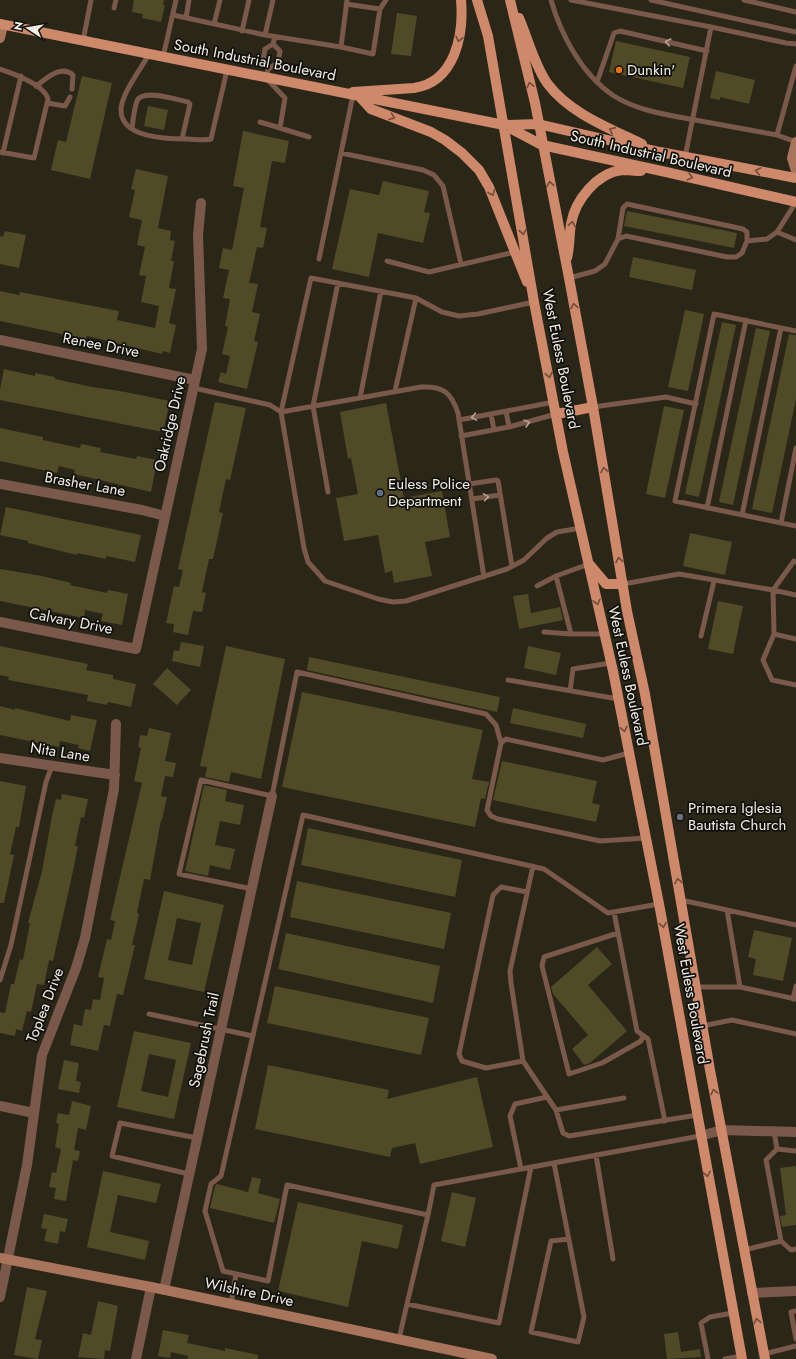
<svg xmlns="http://www.w3.org/2000/svg" width="796" height="1359" font-family="Jost,sans-serif">
	<rect width="100%" height="100%" fill="#2a2719"/>
	<path fill="#504a27" fill-rule="evenodd" d="M134,0H164L163,5H165L161,22L142,18L143,14L132,12Z
		M397,13L417,16L411,56L391,54Z
		M616,41L690,57L683,88L609,72Z
		M716,71L755,80L749,104L720,97V100L710,98Z
		M82,76L112,83L90,179L51,170L58,140L66,142Z
		M148,106L168,110L164,130L144,126Z
		M243,131L289,141L285,163L272,161L260,227L267,228L263,248L257,247L249,283L258,284L252,312L260,314L254,341L258,342L247,389L218,382L221,372L226,374L230,356L222,354L228,327L225,326L230,299L223,298L229,270L219,268L223,248L232,250L244,188L233,186Z
		M136,169L168,176L158,228L171,231L170,240L175,241L171,261H174L169,288L176,289L169,323L176,325L170,353L163,351L162,354L87,336L86,339L0,321V291L19,295L20,292L119,311L117,320L155,328L159,306L141,302L146,276L139,275L145,247L137,245L142,220L129,217L135,190L131,189Z
		M383,181L429,191L424,212L430,213L423,243L378,233L369,277L332,269L350,189L379,195Z
		M627,211L737,233L734,248L624,226Z
		M5,231L26,235L19,268L0,264V236L3,237Z
		M633,257L696,270L692,290L629,277Z
		M685,310L704,314L688,391L668,387Z
		M722,322L736,325L699,497L685,494Z
		M756,328L770,331L733,505L719,502Z
		M789,334L796,335V399L772,513L752,509Z
		M4,369L35,376V373L55,377V379L92,387L120,391L170,401L163,432L0,400V390Z
		M215,402L246,408L230,480L226,479L219,512L223,513L213,559H209L202,592L206,593L202,612L193,611L188,635L173,632L174,624L166,623L174,586L179,587L183,570L178,569Z
		M386,403L404,498L442,491L450,537L425,542L432,576L394,583L392,571L385,573L378,535L344,541L336,498L358,494L351,458L348,459L340,412Z
		M664,406L684,410L665,498L646,494Z
		M0,428L43,437V440L80,448L81,444L101,448L100,452L136,459L137,456L157,460L151,492L74,474L75,470L59,466L57,473L0,461Z
		M6,507L141,535L135,562L106,556V559L77,553V555L28,543V541L0,535Z
		M690,533L732,542L725,575L683,566Z
		M0,569L42,576L71,583L70,585L107,593L108,590L128,594L122,625L101,621L103,614L85,610L84,618L0,601Z
		M528,594L531,613L560,607L563,620L519,629L513,596Z
		M718,601L743,606L733,654L708,649Z
		M181,642L204,646L200,667L172,661L174,650L179,651Z
		M0,646L88,664L86,670L113,675V679L136,684L131,707L108,702L107,705L87,701L88,695L8,680L9,677L0,675Z
		M226,646L285,659L261,779L231,772L229,782L205,777L207,767L200,766Z
		M528,646L561,653L556,675L524,668Z
		M309,657L500,697L497,712L307,670Z
		M167,668L191,690L177,705L153,684Z
		M302,692L483,730L472,779L489,782L485,799L481,798L475,827L282,787Z
		M0,706L15,710V708L70,721L71,715L97,720L90,751L78,748L79,745L60,741L59,747L0,735Z
		M513,708L586,724L583,738L510,723Z
		M149,728L171,733L165,761L176,763L173,777L165,776L161,796L167,797L162,820H161L150,880L144,879L137,913L139,914L132,945H135L123,995L117,994L110,1026L104,1025L98,1051L70,1045L74,1024L82,1026L85,1009L91,1010L93,999L100,1000L104,978L98,977L107,939L111,940L115,921L110,920L142,783L134,781L141,748L138,747L140,735L147,736Z
		M502,761L597,781L592,803L600,805L596,822L493,800Z
		M0,781L26,786L19,827H16L10,854L14,855L4,903H0Z
		M204,785L227,790L225,801L244,805L240,825L220,821L215,845L235,849L230,870L210,865L208,876L185,871Z
		M62,794L88,799L84,818L81,817L75,846H78L73,871L53,961L49,960L44,985L37,984L31,1012L27,1011L22,1031L16,1029L15,1036L0,1033V1012L5,1013L11,984H14L20,959L23,960L30,923H28L42,871L52,816L56,799L61,800Z
		M308,828L462,860L455,897L301,865Z
		M297,881L451,913L444,949L290,917Z
		M164,891L224,905L204,992L144,979ZM177,918L201,923L192,965L168,960Z
		M754,930L792,938L783,981L753,975L756,959L748,957Z
		M286,933L440,966L433,1003L278,969Z
		M597,947L612,964L588,985L627,1031L590,1063L584,1065L572,1049L588,1035L553,994L551,987Z
		M275,986L429,1018L421,1055L267,1023Z
		M134,1031L191,1043L174,1119L117,1107ZM149,1054L176,1060L168,1097L141,1091Z
		M64,1060L79,1063L76,1081L81,1082L79,1093L58,1089Z
		M268,1065L389,1090L387,1099L477,1077L493,1147L420,1164L415,1143L392,1148L390,1157L255,1129Z
		M72,1101L91,1106L86,1130L78,1128L74,1150L80,1151L78,1161L73,1160L66,1201L54,1199L56,1188L49,1187L52,1172L56,1173L61,1149L55,1147L59,1124L56,1123L58,1113L69,1115Z
		M796,1166V1225L782,1227L780,1216L786,1215L780,1168Z
		M103,1171L161,1184L156,1203L118,1195L110,1232L149,1241L145,1260L87,1247Z
		M252,1177L261,1179L258,1193L280,1199L274,1223L210,1208L215,1186L217,1184L248,1192Z
		M452,1192L476,1198L465,1247L441,1241Z
		M298,1202L403,1225L398,1249L362,1241L348,1307L278,1291Z
		M44,1214L68,1219L65,1232L60,1231L58,1244L44,1241L47,1229L41,1228Z
		M27,1287L47,1291L35,1339L42,1340L38,1359L14,1355Z
		M98,1301L118,1306L110,1351L105,1350L104,1359L78,1357L83,1333L91,1335Z
		M163,1330L189,1335L187,1343L225,1351V1348L258,1355V1359H188V1356L171,1352L170,1358L158,1356Z
		M678,1332L681,1352L700,1349L701,1357L667,1359L664,1334Z"/>
	<g fill="none" stroke-linecap="round" stroke-linejoin="round">
		<path stroke="#7a584a" stroke-width="5" d="M551,0C561,35 582,75 614,96C638,111 668,115 695,120C723,125 750,130 777,135L796,66
			M571,0L711,27
			M651,0L796,32
			M744,0L796,12
			M346,4L380,9
			M114,8L116,0
			M173,15L265,35L273,0
			M186,18L189,0
			M214,24L220,0
			M242,31L249,0
			M265,35L341,47L373,54L380,9L386,0
			M83,41L91,0
			M341,47L347,0
			M149,54C141,69 122,93 121,109C120,138 167,139 187,139C194,139 204,141 211,139L227,70
			M163,57L176,0
			M0,69C12,73 45,85 48,99L34,158L0,152
			M268,69L278,63L280,51L273,44
			M597,82L614,33L620,31L707,51
			M36,86C46,79 61,64 73,75L72,89
			M47,103L65,106L70,97
			M260,122L280,128L285,98L266,78L268,69L263,60L265,49L273,44L275,37
			M280,128L309,137
			M132,129C133,120 134,109 137,101C142,88 178,100 188,102L190,104L182,139
			M777,135L796,142
			M3,153L21,76
			M341,153L423,170L434,175L443,186L461,264
			M685,157L711,27L786,43L796,44
			M777,232L796,240
			M618,239L623,208L627,204L743,229L747,232V241
			M319,259L353,95
			M387,261L429,272L515,252
			M569,278L595,271L605,264L618,239L626,236L727,257H736L742,253L747,241L767,239L777,232L796,202
			M534,302L478,314L459,316L442,312L416,298L311,278L281,412L304,548L308,562L325,581L378,599L393,602L406,601L507,569L524,560L547,538L557,532L581,528
			M796,331L714,314L675,501L796,526
			M194,388L270,405L281,412L421,387C443,386 451,392 458,413L484,577
			M395,391L416,298
			M360,398L381,291
			M593,407L666,397L696,404
			M506,411L509,427
			M491,414L494,430
			M459,420L554,402
			M461,436L509,427L556,414
			M469,484L496,480L498,481L512,566
			M328,492L313,406L338,283
			M472,499L500,495
			M707,508L746,320
			M742,515L781,328
			M781,523L796,448
			M623,584L679,574L773,590L794,561L796,562
			M537,586L556,576L589,564
			M796,595L773,590L774,634L796,639
			M544,632L571,634L556,576
			M571,634H605
			M774,634L763,660L772,680L796,685
			M701,636L714,581
			M508,680L618,699
			M570,691L573,669L611,663
			M629,753L603,760L506,739L501,743L487,810L491,816L498,819L600,841L646,838
			M533,866L510,971L511,983L523,1061L556,1110L563,1133L569,1136L697,1115
			M252,889L179,874L201,780L272,796L297,672L486,714L496,725L501,743
			M681,900L796,925
			M659,904L608,913L544,869L303,815L221,1176L211,1184L205,1211L223,1271L268,1281L287,1185L428,1215L434,1185L700,1136
			M727,910L740,987
			M614,912L637,1031L648,1039L665,1121
			M618,933L544,957L542,966L569,1074L602,1063L641,1041L643,1036
			M0,980L11,945L46,782L52,766
			M696,987H740L796,999
			M793,999L796,986
			M149,1014L253,1036
			M702,1026L732,1020L796,1034
			M523,1061L486,1068L462,1061L459,1054L493,895L501,887L527,892
			M556,1110L624,1098
			M777,1149L796,1151
			M596,1155L613,1259
			M554,1163L584,1317L578,1342L531,1332L551,1241L569,1239
			M521,1169L510,1116L515,1104L547,1097
			M189,1174L112,1156L120,1123L197,1138
			M781,1241L791,1250L796,1249
			M744,1250L781,1241L766,1160L777,1149L774,1131
			M231,1304L236,1274
			M407,1304L428,1215
			M796,1311L791,1312L796,1339
			M399,1339L407,1304L499,1323L531,1167
			M764,1354L796,1346
			M708,1359L701,1323L710,1317L733,1313
			M725,1359L741,1356"/>
		<path stroke="#7a584a" stroke-width="10" d="M0,340L195,380
			M0,484L142,510L165,516
			M0,622L136,649L202,349L198,235L201,203
			M0,758L115,775
			M0,1106L34,1113
			M700,1136L722,1130L796,1132
			M164,1290L272,796
			M752,1293L796,1291
			M0,1297L27,1165L42,1055L76,968L85,938L114,789L116,724
			M136,1359L151,1287"/>
		<path stroke="#a9745c" stroke-width="10" d="M0,38L3,25
			M796,142L792,158L796,171
			M0,1258L151,1287L492,1359"/>
		<path stroke="#ce886a" stroke-width="10" d="M477,0L488,36L534,302L563,452L613,671L660,909L742,1359
			M510,0L535,103L569,278L593,407L627,611L645,694L710,1070L765,1359
			M519,18C528,39 534,64 547,83C569,113 609,128 642,144
			M0,24L504,125L538,124L660,152L796,178
			M353,92L414,88C455,82 464,35 461,0
			M360,97L371,109L431,132L445,140L462,153L479,170L489,187L527,282
			M504,125L542,145L666,172L796,202
			M567,258C570,247 569,236 571,224C575,200 597,173 622,170C628,170 635,171 641,171
			M557,414L593,407
			M590,565L606,584H623"/>
	</g>
	<defs><path id="oneway-chevron" d="M-2-3.5L2.5 0L-2 3.5" fill="none" stroke-width="1.6" stroke-linecap="round" stroke-linejoin="round"/></defs>
	<g stroke="#704c3a">
		<use href="#oneway-chevron" transform="translate(459 39) rotate(102)"/>
		<use href="#oneway-chevron" transform="translate(530 85) rotate(-104)"/>
		<use href="#oneway-chevron" transform="translate(392 117) rotate(21)"/>
		<use href="#oneway-chevron" transform="translate(612 130) rotate(-155)"/>
		<use href="#oneway-chevron" transform="translate(758 171) rotate(-169)"/>
		<use href="#oneway-chevron" transform="translate(690 177) rotate(14)"/>
		<use href="#oneway-chevron" transform="translate(550 184) rotate(-101)"/>
		<use href="#oneway-chevron" transform="translate(492 193) rotate(68)"/>
		<use href="#oneway-chevron" transform="translate(572 224) rotate(-79)"/>
		<use href="#oneway-chevron" transform="translate(523 232) rotate(80)"/>
		<use href="#oneway-chevron" transform="translate(574 306) rotate(-101)"/>
		<use href="#oneway-chevron" transform="translate(549 375) rotate(79)"/>
		<use href="#oneway-chevron" transform="translate(604 470) rotate(-100)"/>
		<use href="#oneway-chevron" transform="translate(619 560) rotate(-100)"/>
		<use href="#oneway-chevron" transform="translate(597 602) rotate(77)"/>
		<use href="#oneway-chevron" transform="translate(624 729) rotate(79)"/>
		<use href="#oneway-chevron" transform="translate(678 881) rotate(-100)"/>
		<use href="#oneway-chevron" transform="translate(663 925) rotate(80)"/>
		<use href="#oneway-chevron" transform="translate(714 1092) rotate(-102)"/>
		<use href="#oneway-chevron" transform="translate(707 1174) rotate(80)"/>
		<use href="#oneway-chevron" transform="translate(757 1321) rotate(-101)"/>
	</g>
	<g stroke="#b5a498">
		<use href="#oneway-chevron" transform="translate(668 42) rotate(-167)"/>
		<use href="#oneway-chevron" transform="translate(474 417) rotate(170)"/>
		<use href="#oneway-chevron" transform="translate(527 423) rotate(-16)"/>
		<use href="#oneway-chevron" transform="translate(486 497) rotate(-9)"/>
	</g>
	<circle fill="#e8710a" stroke="#11100a" stroke-width="1.5" cx="619" cy="70" r="4"/>
	<circle fill="#5c6f8a" stroke="#11100a" stroke-width="1.5" cx="380" cy="493" r="4"/>
	<circle fill="#6b7280" stroke="#11100a" stroke-width="1.5" cx="680" cy="817" r="4"/>
	<g text-anchor="middle" stroke-width="3.5" stroke-linejoin="round" paint-order="stroke">
		<g font-size="15" fill="#f0efe5" stroke="#11100a">
			<text transform="translate(255 60) rotate(11)" y="5">South Industrial Boulevard</text>
			<text transform="translate(651 154) rotate(13)" y="5">South Industrial Boulevard</text>
			<text transform="translate(101 345) rotate(11)" y="5">Renee Drive</text>
			<text transform="translate(561 359) rotate(79)" y="5">West Euless Boulevard</text>
			<text transform="translate(170 424) rotate(-77)" y="5">Oakridge Drive</text>
			<text transform="translate(85 484) rotate(10)" y="5">Brasher Lane</text>
			<text transform="translate(71 621) rotate(11)" y="5">Calvary Drive</text>
			<text transform="translate(628 676) rotate(78)" y="5">West Euless Boulevard</text>
			<text transform="translate(60 752) rotate(9)" y="5">Nita Lane</text>
			<text transform="translate(691 994) rotate(80)" y="5">West Euless Boulevard</text>
			<text transform="translate(45 1005) rotate(-69)" y="5">Toplea Drive</text>
			<text transform="translate(204 1040) rotate(-78)" y="5">Sagebrush Trail</text>
			<text transform="translate(249 1292) rotate(12)" y="5">Wilshire Drive</text>
		</g>
		<g font-size="15" fill="#f0efe5" stroke="#11100a" text-anchor="start">
			<text x="627" y="75">Dunkin'</text>
			<text x="388" y="489">Euless Police<tspan x="388" dy="17">Department</tspan></text>
			<text x="688" y="813">Primera Iglesia<tspan x="688" dy="17">Bautista Church</tspan></text>
		</g>
	</g>
	<g transform="translate(28 28) rotate(282)" stroke="#11100a" stroke-width="3" paint-order="stroke">
	<path d="M0-3L7 15L0 10L-7 15Z" fill="#f0efe5"/>
	<text y="-6" font-size="11" font-weight="bold" text-anchor="middle" fill="#f0efe5">N</text>
	</g>
</svg>
